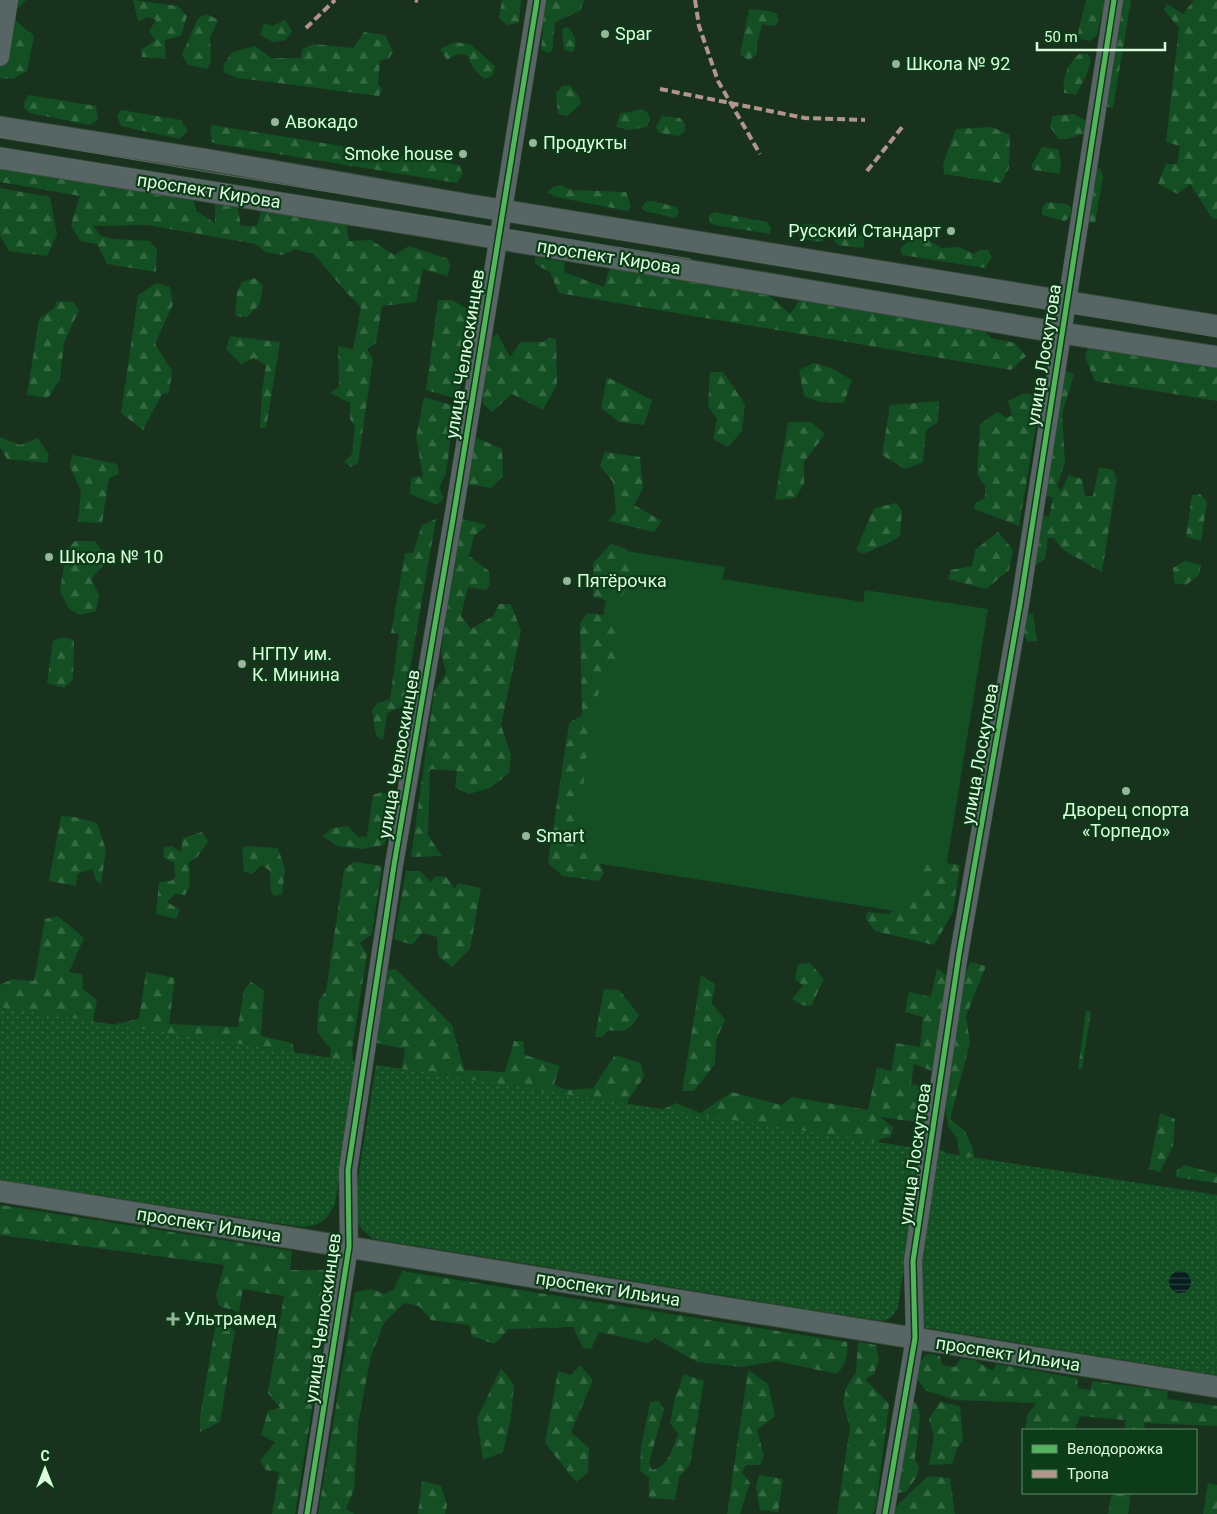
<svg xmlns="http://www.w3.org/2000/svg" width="1217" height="1514" font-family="Roboto,sans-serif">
	<defs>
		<pattern id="forest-firs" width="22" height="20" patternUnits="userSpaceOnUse" patternTransform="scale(1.25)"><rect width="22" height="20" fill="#134f22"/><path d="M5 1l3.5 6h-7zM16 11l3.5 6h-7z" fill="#356942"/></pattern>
		<pattern id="park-dots" width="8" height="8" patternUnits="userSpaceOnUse" patternTransform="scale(1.25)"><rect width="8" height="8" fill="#134f22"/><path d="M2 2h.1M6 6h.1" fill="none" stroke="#356942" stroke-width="1.8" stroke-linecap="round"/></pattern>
		<pattern id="water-rules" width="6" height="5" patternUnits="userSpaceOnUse" patternTransform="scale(1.25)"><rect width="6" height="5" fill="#071e1f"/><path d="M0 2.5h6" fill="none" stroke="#2b403f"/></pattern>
	</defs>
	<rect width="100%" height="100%" fill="#18321e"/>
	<path fill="#134f22" d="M614,549L725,567L723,579L741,582L863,602L865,590L988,609L938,918L564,858Z"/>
	<path fill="url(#forest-firs)" d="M0,0H26L15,11L16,21L34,36L27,71L13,79L0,78Z
		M133,0L178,6L187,16L181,36L165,40L166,59L142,57L141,50L155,40L149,31L156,20L149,17L138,21Z
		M502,0H521L519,23L507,25L499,18Z
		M545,0H584L580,11L555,22L552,51L548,53L541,50L543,32L541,26Z
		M1086,0H1105L1097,35L1090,41L1080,39L1078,33Z
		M1120,0H1131L1113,108L1103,106Z
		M1194,0H1217V219L1212,218L1190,184L1178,194L1158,184L1166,164H1177L1180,146L1166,142L1179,28L1164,10L1167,4L1183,14Z
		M749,9L770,11L777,14L779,21L775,26L762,24L757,44V54L749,60L740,55Z
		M207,14L218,20L210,38L211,61L207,69L188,65L182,55L198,18Z
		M285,20L292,31L286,40L273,42L260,35L264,23L273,26Z
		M568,27C575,36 578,41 573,52L564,50L562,29Z
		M364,32L385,35L393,52L389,58L380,61L378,84L382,89L379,96L238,78L225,73L223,66L232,52L255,46L271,58H301L302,49L314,44L353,48Z
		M455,42L470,44L495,66L492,76L484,79L474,69L467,55L457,54L447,60L440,49Z
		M1079,54H1088L1091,61L1086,76L1076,95L1064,93C1062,77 1068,64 1079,54Z
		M570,85L579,97L581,104L567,116L558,114L556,93L562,86Z
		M28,95L96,106L98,120L90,125L29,113L23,106Z
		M641,109L647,112L650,118L647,127L629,130L616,127L620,114Z
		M121,110L181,120L188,131L180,139L121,126L117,116Z
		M1074,114L1086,121L1085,133L1068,139H1059L1050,127L1052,116Z
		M662,116L680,118L685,124V131L679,136L659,133L656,127Z
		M212,125L459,165L463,174L457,183L217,144L212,142L210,131Z
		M992,127L1010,135L1009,168L1001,183L944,174L943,164L956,129Z
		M1042,147L1058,149C1061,159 1062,165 1059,174L1034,170L1031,166Z
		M0,167L193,197L196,211L215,223V199H236L241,226H257L261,212L346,222L349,241L371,240L394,255L409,246L448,259L450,267L447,276L423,269L416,302L382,306L376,343L367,349L373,359L358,463L351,467L344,462L352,454L355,427L350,419V403L330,393L339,387L338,346L353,349L361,307L346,292L314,254L295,249L283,255L265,252L256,244L147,225L93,226L101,236L115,239L150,241L157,250L156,272L107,264L97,244L80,241L71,225L80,196L0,182Z
		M1100,168L1103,176L1095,223L1085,222L1093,170Z
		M562,185L571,190L626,192L631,206L628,211L556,197L547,192L555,186Z
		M0,188L50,197L57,235L47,256L9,251L0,236Z
		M646,201H652L677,207L679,213L675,218L644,211L642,207Z
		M1046,202L1067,204L1071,208L1070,217L1065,221L1042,215V208Z
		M715,212L767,222L771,228L770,234L714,225L710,223L709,215Z
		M802,224H814L824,230V238L822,242L803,239L799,236Z
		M836,232C848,232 870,230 863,248L838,245L834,241Z
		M912,238L926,239L942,248L960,247L974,254L980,250H988L992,257L985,268L902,255L900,249Z
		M535,257L565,262L564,272L604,287L610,267L760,287L790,314L804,294L975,322L991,338L1015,343L1026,356L1011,370L559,293L550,272L535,264Z
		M255,278L263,285L260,304L247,317L235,316L237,291L242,282Z
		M157,283L170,287L173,304L155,344L172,371L169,393L162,394L143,430L121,413L138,295Z
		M438,300H452L471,311L460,390L454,398L426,390Z
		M57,301L73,302L79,310L64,343L60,379L48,398L27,395L39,319L54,308Z
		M497,333L510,357L521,342H543L550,337L556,339L557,384L543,410L512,394L492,412L483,404L481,380L490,341Z
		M230,336L280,342L266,428H260L262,391L266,365L254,358L241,364L226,349Z
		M1089,343L1217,365V401L1095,381L1085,357Z
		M814,363L831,368L852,380L844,403L819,402L804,396L799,370Z
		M1062,370L1074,374L1062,414L1065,462L1057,486L1061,491L1069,475L1082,479L1085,496H1093L1099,467L1113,470L1117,479L1102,572L1063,550L1054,538H1048L1045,559L1036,565L1031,562L1038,514L1049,517L1053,498L1041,494Z
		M710,372H723L745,404L742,431L728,447L713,439L717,419L708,406Z
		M607,377L652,400L644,425L619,422L601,408Z
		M1025,393L1041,397L1019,526L974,509L975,503L985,498V486L977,475L980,424L997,412L1007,418L1012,415L1008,401Z
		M424,397L451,405L454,415L446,473L439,488L444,498L437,505L410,494L411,478L423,476L416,437Z
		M939,401L938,422L926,430L923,462L905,469L882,455L890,405Z
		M788,422H811L825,434L804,462V484L795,498L775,500Z
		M0,437L20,445L38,438L49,455L47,463L7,459L0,447Z
		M475,437L502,449L503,476L491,488L467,484Z
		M605,452L640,457L643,488L634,505L662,521L654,532L608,521L616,512L613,482L600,466Z
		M72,455L117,464L119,474L109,478L102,523L78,522L81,491L70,467Z
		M1200,494L1207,502L1201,541L1186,537L1192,495Z
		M896,503L902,510L900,536L888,543L863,554L856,550L874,508Z
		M459,518L487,525L474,536L469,556L489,571L490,586L485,590L468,587L461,616L471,629L493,616L499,604H511L521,631L501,725L511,755L509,773L490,788L469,794L455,788L457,771L430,769L428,835L442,856L411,857L434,692L446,673L441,652Z
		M436,519L410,669L413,680L405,705L387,713L383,740L376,736L372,710L378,703L390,699L399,634L391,633L405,553H413L422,525Z
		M998,532L1013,550L1009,570L986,589L948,579L951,570L972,566L975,550Z
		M75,541H95L105,555L103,565L91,579L99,595L96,611L80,615L68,608L60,591L66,551Z
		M611,544L627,549L633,573L619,603L593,597V563Z
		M1185,561L1201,565L1199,575L1186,585L1174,583L1173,568Z
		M587,613L611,616L620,628L616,662L599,691L589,738L575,851L596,856L604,873L599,881L563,876L548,863L569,723L582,715L580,624Z
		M1023,614H1033L1037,641L1027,642L1022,627Z
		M62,637L74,640L73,680L64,688L47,683L53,641Z
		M381,792L394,797L390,830L384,845L362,849L337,846L323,836L332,828L348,826L358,837L367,836L373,795Z
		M61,816L74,817L97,823L106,850L101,884L96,880L92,869L77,874L76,886L49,881Z
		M202,832L208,842L197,857L189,862L190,885L185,895L175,894L167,902L180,910L176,919L156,914L159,882L171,881L175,878L174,863L163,857L164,847L172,846L181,852L183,838Z
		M246,846L278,848L285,869L282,894L275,896L271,892L270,871L262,865L252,874L244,871L242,849Z
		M925,860L960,865L953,912L934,945L875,931L866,919L867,912L888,914L919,897Z
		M354,862L382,866L372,934L360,943L367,954L352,1050L354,1065L0,1109L122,1061L115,1024L139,1019L146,972L175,978L169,1024L238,1027L244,990L251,982L264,990L261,1036L292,1043L296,1055L329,1062L331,1049L317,1032L319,1000L326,991L344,869Z
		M406,871H420L431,882L435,876L446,877L455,889L458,883L481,888L470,949L452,967L438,956L437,937L422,933L412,945L394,939Z
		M58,916L84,938L69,972L82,974L83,989L97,1000L93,1021L91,1028L0,1052V985L12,979L34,981L45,919Z
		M970,962L986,966L966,1016L970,1043L950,1119L965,1131L973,1149L975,1163L961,1162L957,1139L948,1126L946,1113L945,1076L914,1064L911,1084L930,1089L924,1123L880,1117L894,1128L890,1137L880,1139L872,1153L937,1149L945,1151L958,1178L653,1114L676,1103L700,1113L732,1092L781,1105L792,1097L868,1110L877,1067L891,1071L896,1043L920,1047L923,1017L905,1012L909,992L931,997L937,968L948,977L946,1024Z
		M810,963L824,979L811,1006L802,1005L792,999L803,986L795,979L798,964Z
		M396,969L452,1025L464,1070L505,1072L514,1041H523L525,1055L560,1066L554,1085L567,1090L593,1088L615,1055L641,1063L644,1077L628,1100L626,1118L397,1097L405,1049L377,1043L388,970Z
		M701,975L715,984L712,1003L725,1020L716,1040L715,1064L694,1091H682Z
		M604,989L619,990L639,1015C630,1030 626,1033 608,1030L603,1037H595Z
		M1086,1010L1091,1012L1082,1069H1078Z
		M1160,1113L1175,1119L1173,1146L1160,1172L1149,1169Z
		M1185,1165L1217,1174V1183L1175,1177L1177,1170Z
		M0,1205L292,1251L290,1270H325L330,1297L295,1514H272L279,1472L266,1470L260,1461L275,1442L261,1435L268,1411L280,1408L268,1393L284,1296L243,1289L239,1312L219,1306L216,1295L224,1265L0,1235Z
		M402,1271L847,1342C848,1356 846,1364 837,1374L776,1361L741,1367L697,1362L655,1338L648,1343L599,1332L591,1349L583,1348L573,1327L509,1329L494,1344L472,1336L469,1325L431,1320L419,1306L404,1303L384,1323L371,1356L358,1423L354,1490L346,1509L355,1514H318L355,1292L371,1289L384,1294L394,1289Z
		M216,1322L235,1330L220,1422L200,1432V1416Z
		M858,1342L876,1345L879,1360L874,1374L865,1379L889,1404L876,1506L873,1514H837L850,1427L843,1403L846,1388L856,1372Z
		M929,1354L940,1356L942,1365L955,1367L960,1359L975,1360L993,1371L996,1364L1077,1378L1078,1388L1090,1390L1093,1381L1168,1391L1167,1399L1217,1406V1426L1144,1423L1145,1430H1124L1126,1420L1080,1416L1075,1430H1025L1027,1415L1036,1403L955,1400L925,1390L913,1373L924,1356Z
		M580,1365L593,1380L571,1432L589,1448L588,1473L576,1482L545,1443L558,1371L571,1375Z
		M501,1368L514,1385L511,1418L503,1452L483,1460L477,1419Z
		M748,1370L768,1384L775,1416L757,1430L764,1456L760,1465H746L742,1472L750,1483L740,1514H727Z
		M684,1374L704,1381L690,1464L679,1477L675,1500L649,1498V1478L640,1471L641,1447L650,1402L659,1401L664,1409L649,1463L652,1470C669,1467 672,1448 678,1434L670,1423L675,1398Z
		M910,1399L917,1404L920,1416L915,1459L919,1468L917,1476L906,1492L896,1493Z
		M940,1402L960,1406L963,1440L957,1449L952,1464L929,1465L934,1437L929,1419Z
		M759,1475L783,1479L778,1512L760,1510L756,1487Z
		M928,1476L950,1478L955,1514H888Z
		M422,1481L441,1486L447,1505L445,1514H418Z
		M1208,1483L1217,1485V1514H1203Z
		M1112,1493H1131L1128,1514H1108Z"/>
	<path fill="url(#park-dots)" d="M0,1007L357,1062L335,1204C326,1221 322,1225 303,1227L0,1180Z
		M376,1065L922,1149L898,1307C894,1315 891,1319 882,1321L374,1239C360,1229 357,1225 353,1209Z
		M938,1152L1217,1195V1375L921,1327L913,1311Z"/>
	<path fill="url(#water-rules)" d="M1169 1282a11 11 0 1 1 22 0a11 11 0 1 1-22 0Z"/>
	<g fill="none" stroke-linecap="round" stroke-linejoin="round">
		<g stroke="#354c3a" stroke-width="19">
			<path id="minor" d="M0,57L9,0
				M307,1514L349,1247L348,1170L394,865L454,513L537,0
				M885,1514L915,1338L913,1261L959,954L1020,604L1114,0"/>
		</g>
		<g stroke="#354c3a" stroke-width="23">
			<path id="tertiary" d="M0,127L203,159L464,204L1217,326
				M0,158L429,227L1062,333L1217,357
				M0,1191L1217,1387"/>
		</g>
		<use href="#minor" stroke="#586565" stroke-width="18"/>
		<use href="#tertiary" stroke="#586565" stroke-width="21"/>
		<path stroke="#5a6b64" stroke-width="1" d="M0,137L201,171L1217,337
			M0,148L691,259"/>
		<path stroke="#b2968c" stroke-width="4" stroke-dasharray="8 4" stroke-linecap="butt" d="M415,0L418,1
			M695,0L699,26L718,81L760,154
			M306,28L335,0
			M660,89L805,118L865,120
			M867,171L903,126"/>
		<g stroke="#0d3c18" stroke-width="8">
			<path id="cycleway" d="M307,1514L349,1247L348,1170L394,865L454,513L537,0
				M885,1514L915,1338L913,1261L959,954L1020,604L1114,0"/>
		</g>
		<use href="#cycleway" stroke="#56b35d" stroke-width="5"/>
	</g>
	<g fill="#98b59b" stroke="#0d3c18" stroke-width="2">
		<circle cx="605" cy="34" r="5"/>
		<circle cx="896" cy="64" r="5"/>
		<circle cx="275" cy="122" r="5"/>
		<circle cx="533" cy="143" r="5"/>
		<circle cx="463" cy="154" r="5"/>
		<circle cx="951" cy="231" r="5"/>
		<circle cx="49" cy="557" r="5"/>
		<circle cx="567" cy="581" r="5"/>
		<circle cx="242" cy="664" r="5"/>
		<circle cx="1126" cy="791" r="5"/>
		<circle cx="526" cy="836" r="5"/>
		<path d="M170.5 1311.5h5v5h5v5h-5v5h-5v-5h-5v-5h5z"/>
	</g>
	<g text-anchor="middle" stroke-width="4.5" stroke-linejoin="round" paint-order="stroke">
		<g font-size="18" fill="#ddfcdf" stroke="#0d3c18" text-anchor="start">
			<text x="615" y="40">Spar</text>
			<text x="906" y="70">Школа № 92</text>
			<text x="285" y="128">Авокадо</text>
			<text x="543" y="149">Продукты</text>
			<text x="453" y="160" text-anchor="end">Smoke house</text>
			<text x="941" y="237" text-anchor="end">Русский Стандарт</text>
			<text x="59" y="563">Школа № 10</text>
			<text x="577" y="587">Пятёрочка</text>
			<text x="252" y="660">НГПУ им.<tspan x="252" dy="21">К. Минина</tspan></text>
			<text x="1126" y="816" text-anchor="middle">Дворец спорта<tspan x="1126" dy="21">«Торпедо»</tspan></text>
			<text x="536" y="842">Smart</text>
			<text x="184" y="1325">Ультрамед</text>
		</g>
		<g font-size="18" fill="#ddfcdf" stroke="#0d3c18">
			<text transform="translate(209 191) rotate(9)" y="6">проспект Кирова</text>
			<text transform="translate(609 257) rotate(9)" y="6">проспект Кирова</text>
			<text transform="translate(465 354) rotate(-81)" y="6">улица Челюскинцев</text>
			<text transform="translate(1044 355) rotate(-81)" y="6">улица Лоскутова</text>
			<text transform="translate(399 754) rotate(-80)" y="6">улица Челюскинцев</text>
			<text transform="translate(980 754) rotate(-80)" y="6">улица Лоскутова</text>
			<text transform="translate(915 1154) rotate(-82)" y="6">улица Лоскутова</text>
			<text transform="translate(209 1225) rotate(9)" y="6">проспект Ильича</text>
			<text transform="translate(608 1289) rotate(9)" y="6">проспект Ильича</text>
			<text transform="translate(323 1318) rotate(-82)" y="6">улица Челюскинцев</text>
			<text transform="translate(1008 1354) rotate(9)" y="6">проспект Ильича</text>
		</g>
	</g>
	<rect x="1022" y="1429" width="175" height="65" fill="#0d3c18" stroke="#608968"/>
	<rect x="1032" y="1445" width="25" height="8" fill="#56b35d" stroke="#608968"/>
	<text x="1067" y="1454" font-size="15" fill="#ddfcdf">Велодорожка</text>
	<rect x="1032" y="1470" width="25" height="8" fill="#b2968c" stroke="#608968"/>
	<text x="1067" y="1479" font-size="15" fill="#ddfcdf">Тропа</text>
	<g transform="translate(45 1469)" stroke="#0d3c18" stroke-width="4" paint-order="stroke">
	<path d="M0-4L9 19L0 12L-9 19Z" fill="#ddfcdf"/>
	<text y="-8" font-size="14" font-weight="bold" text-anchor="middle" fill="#ddfcdf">С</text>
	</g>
	<path d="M1037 42v8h128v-8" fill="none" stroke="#ddfcdf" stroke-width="2.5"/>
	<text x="1044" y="42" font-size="15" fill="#ddfcdf" stroke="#0d3c18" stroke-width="4" paint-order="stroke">50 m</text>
</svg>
